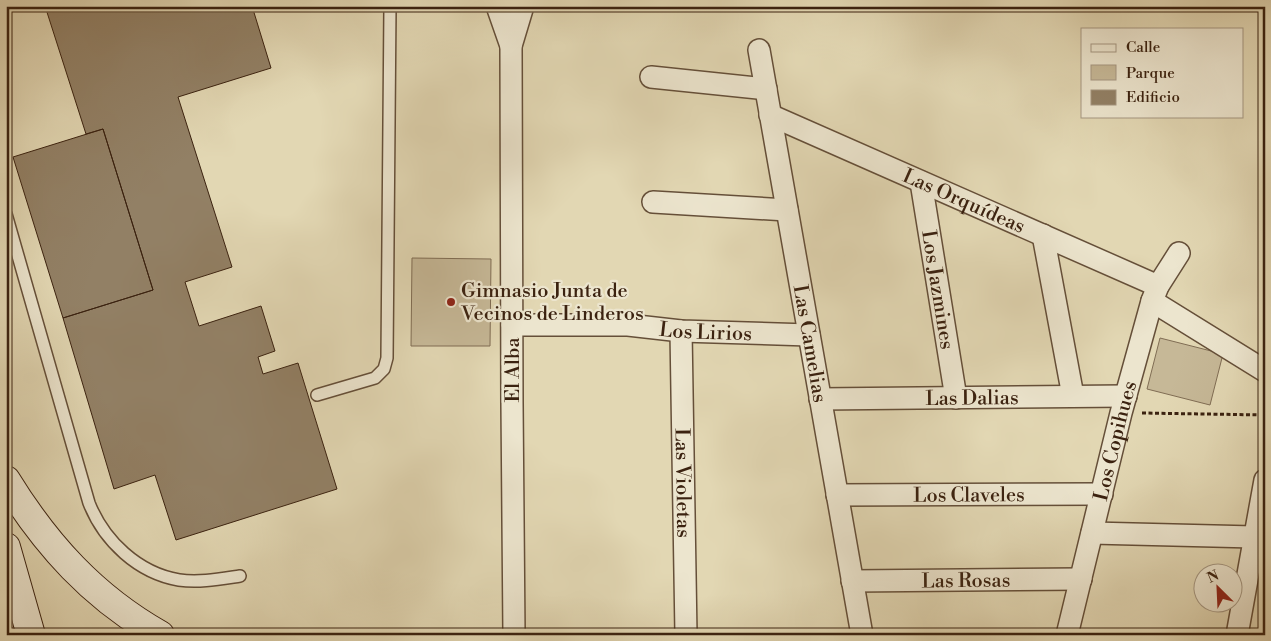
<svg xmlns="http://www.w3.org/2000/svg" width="1271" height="641" font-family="'Libre Bodoni',serif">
	<rect width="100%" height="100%" fill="#e2d7b3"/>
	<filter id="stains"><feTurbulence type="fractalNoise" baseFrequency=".004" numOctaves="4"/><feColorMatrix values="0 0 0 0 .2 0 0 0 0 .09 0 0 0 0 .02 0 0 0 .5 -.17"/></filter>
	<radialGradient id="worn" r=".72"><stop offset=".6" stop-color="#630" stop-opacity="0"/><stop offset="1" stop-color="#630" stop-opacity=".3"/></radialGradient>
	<path fill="#c6b897" stroke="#806d54" d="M412,258L491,259L490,346H411Z
		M1160,338L1223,354L1210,405L1147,389Z"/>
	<path fill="#928065" stroke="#3b2210" d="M45,6H252L271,68L178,97L232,267L185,282L199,326L261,306L275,351L258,357L263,374L298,363L337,489L176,540L155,475L114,489L63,318L153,290L103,129L86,134Z
		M103,129L153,290L63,318L13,157Z"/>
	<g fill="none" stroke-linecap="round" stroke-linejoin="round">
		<g stroke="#654f39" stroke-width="14">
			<path id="service" d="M6,214L89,503C104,541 138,573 179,580C199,583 220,579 240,576
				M317,395L375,378L384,369L387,358L390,6"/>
		</g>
		<g stroke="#654f39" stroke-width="24">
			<g id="minor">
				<path d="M497,6L511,46"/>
				<path id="s1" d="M759,50L862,635"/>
				<path d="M651,77L766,89"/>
				<path id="s2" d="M770,115L1158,286"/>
				<path id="s3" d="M921,182L956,398"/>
				<path d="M653,202L787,210"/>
				<path d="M1043,235L1073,396"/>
				<path d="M1152,301L1265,371"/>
				<path id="s4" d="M512,325H628L681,331L809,335"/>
				<path id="s5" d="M681,331L686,635"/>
				<path id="s6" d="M820,399L1126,396"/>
				<path id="s7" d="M837,495L1102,494"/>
				<path d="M1092,533L1254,537"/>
				<path id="s8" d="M852,581L1081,579"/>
				<path d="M514,635L512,403L511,46L523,6"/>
				<path id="s9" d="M1067,635L1121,413L1152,301L1158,286L1179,253"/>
				<path d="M1237,635L1265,480"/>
			</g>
		</g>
		<g stroke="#3b2210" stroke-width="30">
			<path id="secondary" d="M6,480C46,545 93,597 160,635
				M6,547L31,635"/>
		</g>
		<path stroke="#3b2210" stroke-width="3" stroke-dasharray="4 2.5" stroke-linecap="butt" d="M1142,413L1265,415"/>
		<use href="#service" stroke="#ece5ce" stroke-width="11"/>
		<use href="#minor" stroke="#ece5ce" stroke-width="21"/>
		<use href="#secondary" stroke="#ece5ce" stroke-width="28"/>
	</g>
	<circle fill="#8f2418" stroke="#ece5ce" stroke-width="2" cx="451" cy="302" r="5"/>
	<g text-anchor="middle" stroke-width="4.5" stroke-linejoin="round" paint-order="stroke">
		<g font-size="20" fill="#3b2210" stroke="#ece5ce">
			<text dy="7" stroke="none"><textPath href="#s2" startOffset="212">Las Orquídeas</textPath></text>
			<text dy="7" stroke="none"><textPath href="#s3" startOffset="109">Los Jazmines</textPath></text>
			<text dy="7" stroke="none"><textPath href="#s4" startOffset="194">Los Lirios</textPath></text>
			<text dy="7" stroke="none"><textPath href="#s1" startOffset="298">Las Camelias</textPath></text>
			<text transform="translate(512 370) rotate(-90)" y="7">El Alba</text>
			<text dy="7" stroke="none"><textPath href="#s6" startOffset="152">Las Dalias</textPath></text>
			<text dy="7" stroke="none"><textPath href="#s9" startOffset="200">Los Copihues</textPath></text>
			<text dy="7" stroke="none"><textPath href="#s5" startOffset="152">Las Violetas</textPath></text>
			<text dy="7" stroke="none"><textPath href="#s7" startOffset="132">Los Claveles</textPath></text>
			<text dy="7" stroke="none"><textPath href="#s8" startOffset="114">Las Rosas</textPath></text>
		</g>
		<g font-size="20" fill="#3b2210" stroke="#ece5ce" text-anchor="start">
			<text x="461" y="297">Gimnasio Junta de<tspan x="461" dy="23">Vecinos de Linderos</tspan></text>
		</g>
	</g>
	<rect width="1271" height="641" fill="none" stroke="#e2d7b3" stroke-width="25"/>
	<rect x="8" y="8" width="1256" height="626" fill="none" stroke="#3b2210" stroke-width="2.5"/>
	<rect x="12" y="12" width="1246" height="616" fill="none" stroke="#3b2210"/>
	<rect x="1081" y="28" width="162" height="90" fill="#ece5ce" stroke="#a59782"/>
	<rect x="1091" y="44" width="25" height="8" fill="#ece5ce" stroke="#a59782"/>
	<text x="1126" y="52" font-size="15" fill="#3b2210">Calle</text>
	<rect x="1091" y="65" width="25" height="15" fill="#c6b897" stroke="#a59782"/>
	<text x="1126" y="78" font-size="15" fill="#3b2210">Parque</text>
	<rect x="1091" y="90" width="25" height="15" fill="#928065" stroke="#a59782"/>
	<text x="1126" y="102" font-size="15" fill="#3b2210">Edificio</text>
	<g transform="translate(1218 588) rotate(336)"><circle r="24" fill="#ece5ce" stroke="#a59782"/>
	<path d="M0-4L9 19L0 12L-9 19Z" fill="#8f2418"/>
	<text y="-8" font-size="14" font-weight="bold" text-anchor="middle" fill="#3b2210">N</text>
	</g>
	<rect width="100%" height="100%" filter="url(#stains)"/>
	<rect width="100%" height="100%" fill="url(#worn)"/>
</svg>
